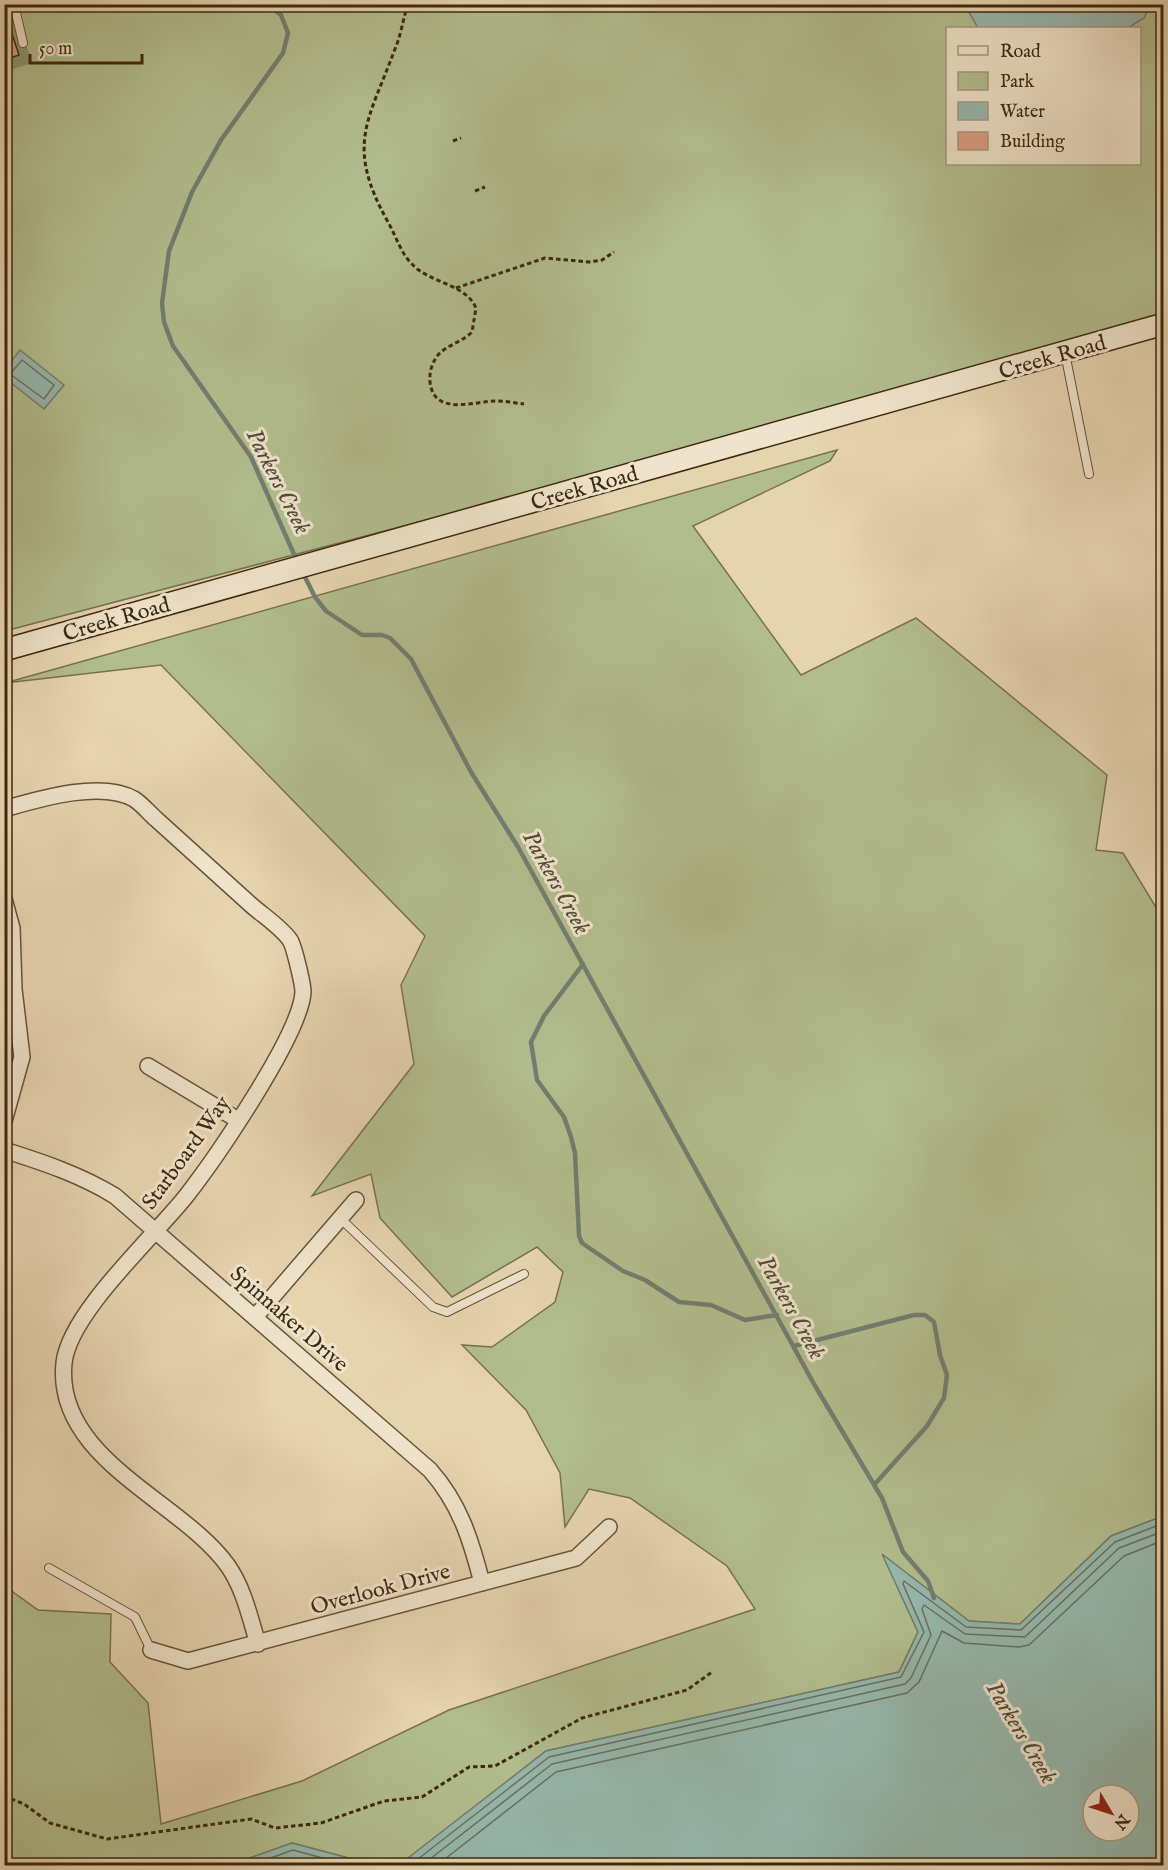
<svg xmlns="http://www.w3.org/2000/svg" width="1168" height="1870" font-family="'IM FELL English',serif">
	<rect width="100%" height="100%" fill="#e6d4af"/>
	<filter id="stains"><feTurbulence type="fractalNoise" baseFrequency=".00333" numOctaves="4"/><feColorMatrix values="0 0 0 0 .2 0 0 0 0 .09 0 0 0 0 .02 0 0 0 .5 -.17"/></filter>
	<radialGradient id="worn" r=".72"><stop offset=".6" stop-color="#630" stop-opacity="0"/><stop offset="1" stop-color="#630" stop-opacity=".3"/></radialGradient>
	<path fill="#b2bd8d" stroke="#78724f" stroke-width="1.5" fill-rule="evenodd" d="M5,5H1163V319L1064,352L5,631ZM948,28H1140V164H948Z
		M837,450L830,461L693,526L801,675L916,618L1107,775L1096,850L1123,853L1163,919V1516L1111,1536L1020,1624L969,1621L883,1555L918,1632L899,1672L546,1751L399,1866L375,1865L292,1843L230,1865H5L4,1556L9,1589L38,1610L111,1614L110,1662L148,1703L161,1824L302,1781L449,1710L755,1609L727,1566L630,1498L589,1489L565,1527L560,1473L526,1410L462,1345L492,1347L555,1302L563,1272L537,1247L452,1297L380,1218L371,1174L312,1196L414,1064L401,985L425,936L161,665L5,683Z"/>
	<path fill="#96b8ad" stroke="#727e6f" stroke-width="1.5" fill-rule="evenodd" d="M965,5H1150L1144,18L1128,28H978Z
		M20,350L64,385L44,409L5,378V369Z
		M1163,1516V1865H399L546,1751L899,1672L918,1632L882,1554L969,1621L1020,1624L1111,1536ZM1093,1795H1129V1831H1093Z
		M292,1843L375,1865H230Z"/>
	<path fill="#0003" d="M4,4H13L32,63L4,72Z"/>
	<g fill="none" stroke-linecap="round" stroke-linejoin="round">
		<path stroke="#6a705f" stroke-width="1.5" d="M22,360L54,385L44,399L10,374Z
			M248,1866L293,1850L352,1866
			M409,1866L549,1757L901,1677L924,1632L903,1584L904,1581L966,1627L1021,1630L1115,1542L1164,1523
			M421,1866L552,1764L905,1684L911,1678L931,1635L922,1609L924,1605L965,1634L1025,1637L1119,1548L1164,1531
			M436,1866L556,1772L907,1693L919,1682L942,1631L964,1643L1019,1647L1029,1645L1124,1556L1164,1540"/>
		<path stroke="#727e6f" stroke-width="4.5" d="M268,4L281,15L288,33L283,53L221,140L192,192L169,251L162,303L164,322L173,346L251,457L297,561
			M302,571L315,597L326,611L362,635H382L390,638L411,659L471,772L518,847L814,1384L882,1498L903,1552L928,1581L934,1598
			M583,964L544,1016L531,1042L537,1080L564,1117L571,1137L575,1153L579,1236L582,1243L623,1271L645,1280L679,1302L711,1305L745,1320L777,1315
			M794,1346L914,1315H925L934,1322L940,1355L947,1375L944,1398L927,1426L874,1485"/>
	</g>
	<path fill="#dd9e83" stroke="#3d2811" stroke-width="1.5" d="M4,10L19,55L4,60Z"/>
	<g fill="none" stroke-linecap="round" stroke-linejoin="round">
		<g stroke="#675338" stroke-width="10">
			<path id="lane" d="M14,4L23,43
				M1065,353L1089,474
				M340,1218L433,1307L447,1312L524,1274
				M49,1568L135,1617L151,1650"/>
		</g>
		<g stroke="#675338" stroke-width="18">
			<path id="street" d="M4,809C39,799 101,780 134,799C142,804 149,813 156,819C187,847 219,876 250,904C262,915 280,926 290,940C294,946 303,984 303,992C301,1034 215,1159 187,1195C155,1236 69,1313 64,1363C54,1459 182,1501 228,1566C244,1589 250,1618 258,1644
				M4,899L12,928L14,989L22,1057L4,1121
				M148,1066L238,1120
				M4,1150C42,1162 81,1175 115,1196L430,1470C460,1504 471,1540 482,1583
				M255,1317L356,1200
				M151,1650L188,1661L576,1558L609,1527"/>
		</g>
		<g stroke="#3d2811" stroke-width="24">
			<path id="secondary" d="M4,650L1164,324"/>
		</g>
		<path stroke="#3d2811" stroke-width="3" stroke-dasharray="4.5 3" stroke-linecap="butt" d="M408,4C403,19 401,35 395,49C368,122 345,145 388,222C396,236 401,254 413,265C430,283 466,284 476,308L472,332C462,342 447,345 438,355C432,363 429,372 430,382C434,417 475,401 496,401C506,401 515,403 524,404
			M27,11L42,4
			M453,141L461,138
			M475,191L485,187
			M456,288L545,258L589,262L602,260L614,252
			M4,1796L24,1804L50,1823L107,1839L251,1819L275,1828L321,1823L384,1801L422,1797L469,1767L495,1766L582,1718L687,1690L712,1672"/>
		<use href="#lane" stroke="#efe3cb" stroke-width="8"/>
		<use href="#street" stroke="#efe3cb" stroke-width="15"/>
		<use href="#secondary" stroke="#efe3cb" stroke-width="21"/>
	</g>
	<g text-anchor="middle" stroke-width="6" stroke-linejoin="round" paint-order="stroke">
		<g font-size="22" fill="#3d2811" stroke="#efe3cb">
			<text transform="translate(1052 356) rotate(-16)" y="8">Creek Road</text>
			<text transform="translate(584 487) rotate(-16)" y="8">Creek Road</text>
			<text transform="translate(116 618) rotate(-16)" y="8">Creek Road</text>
			<text transform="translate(185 1152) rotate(-54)" y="8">Starboard Way</text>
			<text transform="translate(290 1318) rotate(41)" y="8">Spinnaker Drive</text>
			<text transform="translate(380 1588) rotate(-15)" y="8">Overlook Drive</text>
		</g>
		<g font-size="24" font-style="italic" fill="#534c38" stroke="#efe3cb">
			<text transform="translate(279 481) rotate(63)" y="8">Parkers Creek</text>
			<text transform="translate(557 882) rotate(61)" y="8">Parkers Creek</text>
			<text transform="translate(792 1307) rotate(61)" y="8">Parkers Creek</text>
			<text transform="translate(1022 1732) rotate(59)" y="8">Parkers Creek</text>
		</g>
	</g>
	<rect width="1168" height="1870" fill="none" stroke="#e6d4af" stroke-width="24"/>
	<rect x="6" y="6" width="1156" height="1858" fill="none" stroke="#3d2811" stroke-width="3"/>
	<rect x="12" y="12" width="1144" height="1846" fill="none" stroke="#3d2811" stroke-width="1.5"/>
	<rect x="946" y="27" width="195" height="138" fill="#efe3cb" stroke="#a89881" stroke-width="1.5"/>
	<rect x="958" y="46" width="30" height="9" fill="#efe3cb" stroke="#a89881" stroke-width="1.5"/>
	<text x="1000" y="57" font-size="18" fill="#3d2811">Road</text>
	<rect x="958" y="72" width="30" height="18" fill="#b2bd8d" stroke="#a89881" stroke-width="1.5"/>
	<text x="1000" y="87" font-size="18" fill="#3d2811">Park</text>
	<rect x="958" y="102" width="30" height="18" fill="#96b8ad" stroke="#a89881" stroke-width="1.5"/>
	<text x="1000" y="117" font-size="18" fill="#3d2811">Water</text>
	<rect x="958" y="132" width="30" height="18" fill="#dd9e83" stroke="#a89881" stroke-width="1.5"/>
	<text x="1000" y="147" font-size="18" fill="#3d2811">Building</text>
	<g transform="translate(1111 1813) rotate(129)"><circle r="28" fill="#efe3cb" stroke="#a89881" stroke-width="1.5"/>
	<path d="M0-4.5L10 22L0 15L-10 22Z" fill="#8f2418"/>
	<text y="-9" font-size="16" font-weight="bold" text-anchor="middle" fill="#3d2811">N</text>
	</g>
	<path d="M30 54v9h112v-9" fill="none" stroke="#3d2811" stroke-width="3"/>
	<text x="39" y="54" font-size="18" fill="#3d2811" stroke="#efe3cb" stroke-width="4.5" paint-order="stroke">50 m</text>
	<rect width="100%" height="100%" filter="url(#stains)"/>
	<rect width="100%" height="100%" fill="url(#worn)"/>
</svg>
